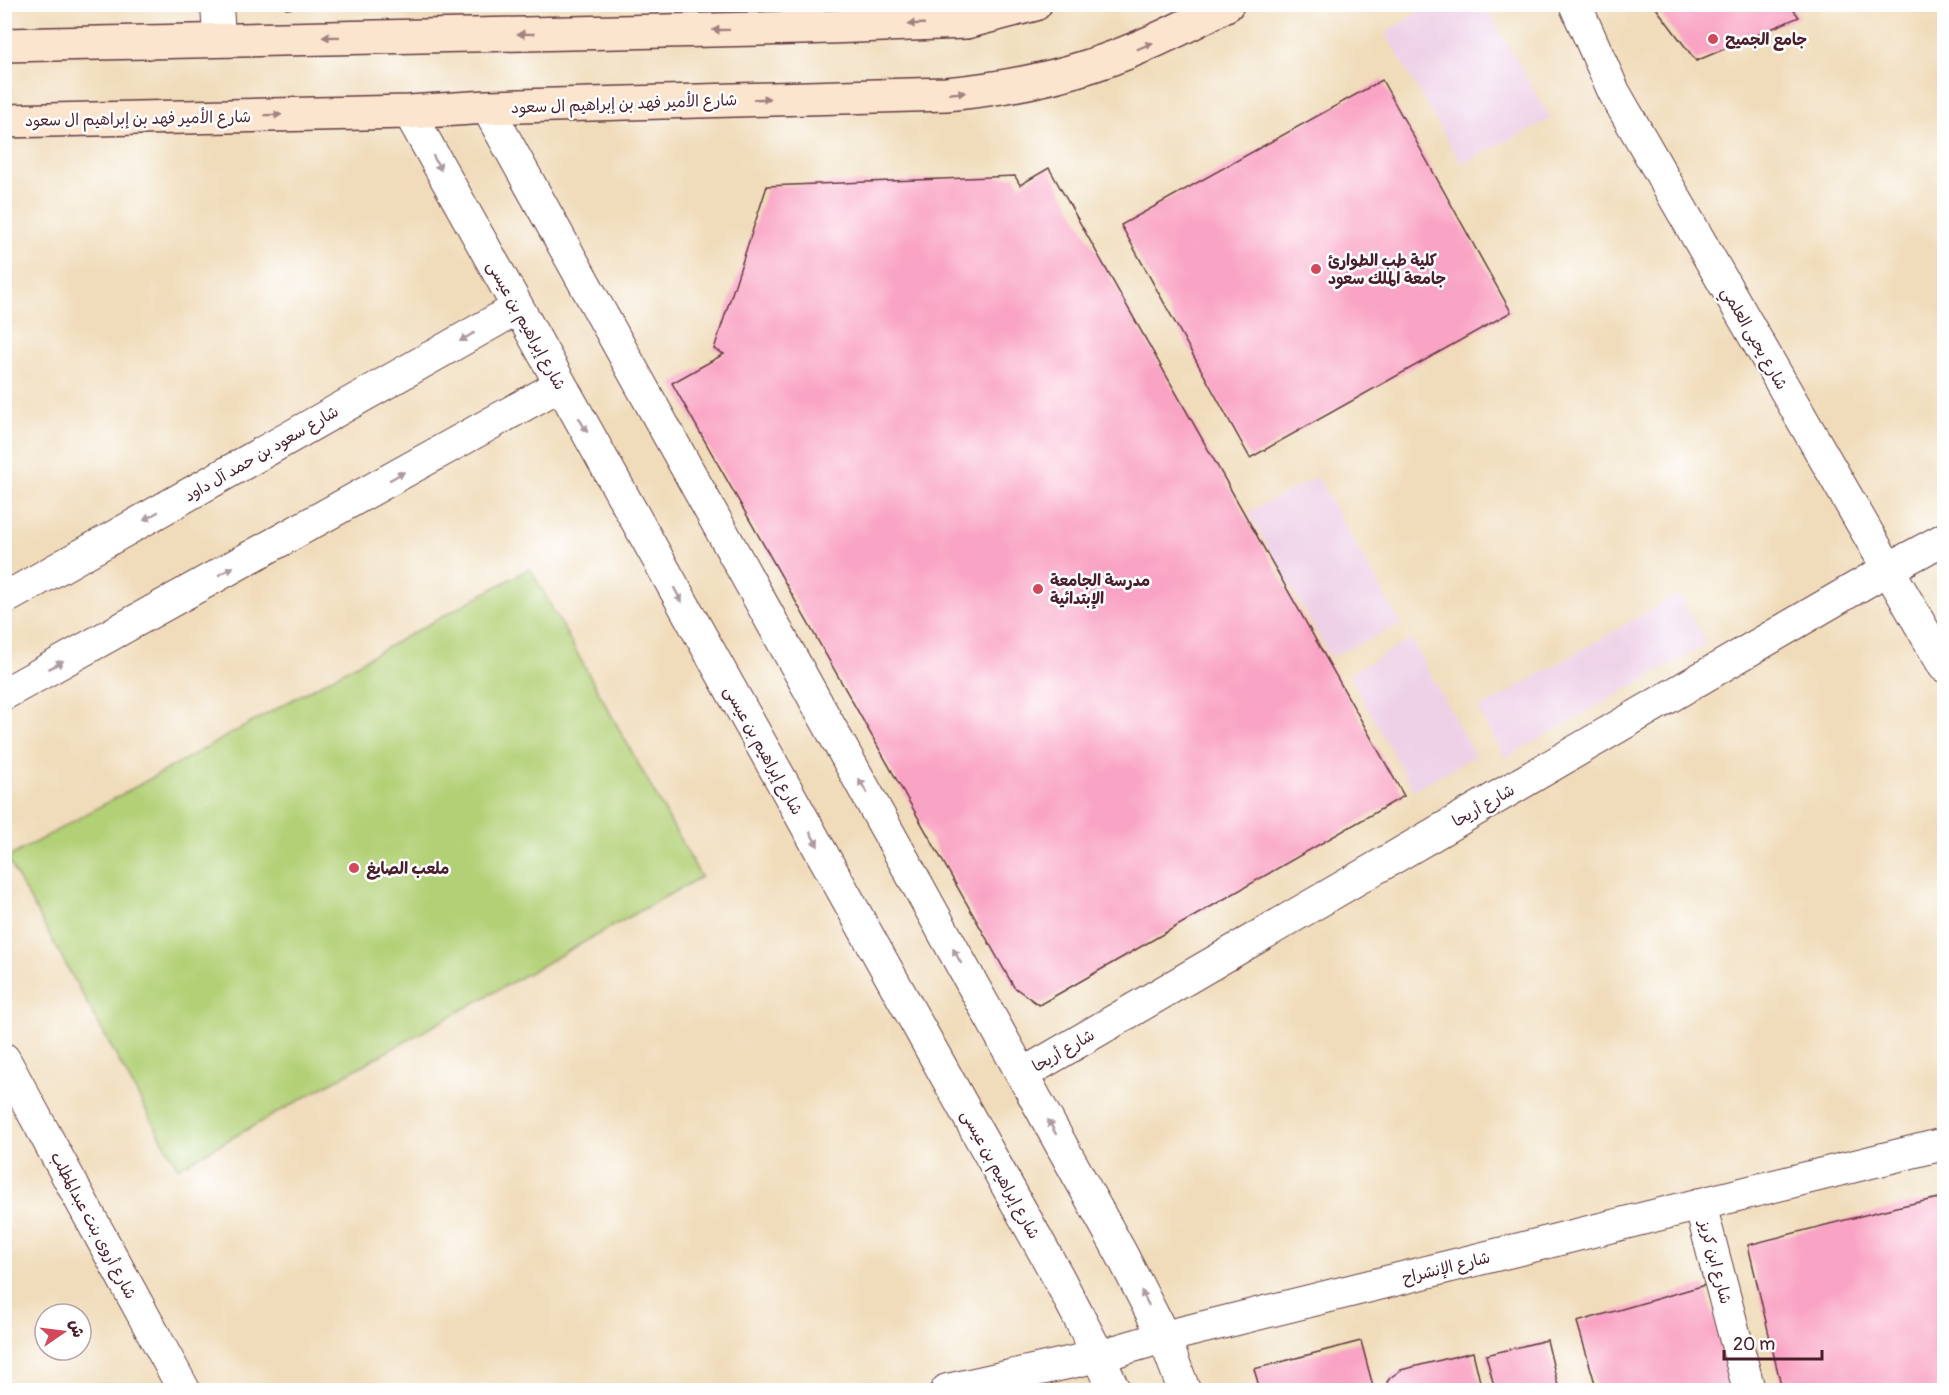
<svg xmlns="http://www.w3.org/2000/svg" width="1949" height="1395" font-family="Pangolin,'Playpen Sans Arabic',sans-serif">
	<rect width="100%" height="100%" fill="#fff"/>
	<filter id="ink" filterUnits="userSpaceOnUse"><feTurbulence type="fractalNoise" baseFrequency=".0167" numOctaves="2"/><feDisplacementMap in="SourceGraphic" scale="12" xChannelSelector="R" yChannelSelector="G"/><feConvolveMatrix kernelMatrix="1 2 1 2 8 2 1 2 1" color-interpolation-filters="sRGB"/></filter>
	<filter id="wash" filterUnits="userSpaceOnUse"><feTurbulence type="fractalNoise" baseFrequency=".008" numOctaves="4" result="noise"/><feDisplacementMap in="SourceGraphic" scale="24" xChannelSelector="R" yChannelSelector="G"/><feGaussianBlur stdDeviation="1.35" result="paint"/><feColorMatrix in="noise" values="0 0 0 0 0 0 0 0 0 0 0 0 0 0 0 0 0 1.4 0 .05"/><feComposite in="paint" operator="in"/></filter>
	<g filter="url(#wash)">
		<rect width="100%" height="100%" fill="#f0dcba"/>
		<path fill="#eed0e7" d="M1430,5H1484L1551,119L1461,164L1385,33Z
			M1317,477L1401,624L1331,657L1248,512Z
			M1678,594L1707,644L1505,758L1478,710Z
			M1411,639L1475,756L1413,790L1349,674Z"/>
		<path fill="#b2d076" stroke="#7e7850" stroke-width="1.5" d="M530,568L701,877L178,1168L7,858Z"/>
		<g id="blocks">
			<path fill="#f9a4c4" d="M286,4H312L313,6L286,9Z
				M1653,4H1789L1799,17L1696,61Z
				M1382,80L1511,312L1250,458L1121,225Z
				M1049,168L1404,796L1039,1005L1014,987L672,383L724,354L714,349L767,186L1015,176L1020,185Z
				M1944,1197V1390H1782L1748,1245L1896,1207Z
				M1705,1285L1735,1390H1597L1577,1322Z
				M1547,1340L1559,1390H1495L1486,1355Z
				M1361,1341L1374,1390H1260L1254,1369Z
				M1473,1352L1482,1390H1389L1387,1382L1390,1378L1401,1370Z"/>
		</g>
	</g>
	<g filter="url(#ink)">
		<use href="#blocks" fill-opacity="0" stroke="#633b40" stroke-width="1.5"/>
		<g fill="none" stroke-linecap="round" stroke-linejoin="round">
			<g stroke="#633b40" stroke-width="34">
				<path id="street" d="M217,4L219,39
					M800,4L801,28
					M1575,4L1614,92L1944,666
					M487,107L1121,1253L1164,1337L1184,1390
					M409,112L1058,1277L1099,1356L1114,1390
					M4,599L518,308
					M4,694L560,385
					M4,1059L184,1390
					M1023,1074L1888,569L1944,539
					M1700,1204L1749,1390
					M947,1390L1099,1356L1164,1337L1944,1144"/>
			</g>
			<g stroke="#633b40" stroke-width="36">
				<path id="secondary" d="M4,45L801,28L966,22L1035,4
					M4,121L409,112L487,107L946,94C1056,84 1132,57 1227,4"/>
			</g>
			<use href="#street" stroke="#fff" stroke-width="32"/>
			<use href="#secondary" stroke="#fbe5cf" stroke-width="33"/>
		</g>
		<defs><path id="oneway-solid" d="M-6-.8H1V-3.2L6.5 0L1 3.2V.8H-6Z" transform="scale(1.5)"/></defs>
		<g fill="#a2827d">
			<use href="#oneway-solid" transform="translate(916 24) rotate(178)"/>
			<use href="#oneway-solid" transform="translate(721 30) rotate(179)"/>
			<use href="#oneway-solid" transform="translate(526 34) rotate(179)"/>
			<use href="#oneway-solid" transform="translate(331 37) rotate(179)"/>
			<use href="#oneway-solid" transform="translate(1145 46) rotate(-23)"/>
			<use href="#oneway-solid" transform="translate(957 93) rotate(-5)"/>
			<use href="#oneway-solid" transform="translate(762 99) rotate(-2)"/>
			<use href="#oneway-solid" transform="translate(273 115) rotate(-1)"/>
		</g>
		<g fill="#ae9aa0">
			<use href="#oneway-solid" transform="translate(437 163) rotate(61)"/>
			<use href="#oneway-solid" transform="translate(467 337) rotate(150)"/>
			<use href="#oneway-solid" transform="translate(583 425) rotate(60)"/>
			<use href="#oneway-solid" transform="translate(397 476) rotate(-29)"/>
			<use href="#oneway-solid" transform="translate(151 516) rotate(150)"/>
			<use href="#oneway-solid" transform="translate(226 571) rotate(-29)"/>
			<use href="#oneway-solid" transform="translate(678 595) rotate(61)"/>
			<use href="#oneway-solid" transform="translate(56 665) rotate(-29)"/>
			<use href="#oneway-solid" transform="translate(863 786) rotate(-119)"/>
			<use href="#oneway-solid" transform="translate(814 839) rotate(61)"/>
			<use href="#oneway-solid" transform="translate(957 956) rotate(-119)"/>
			<use href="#oneway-solid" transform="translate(1052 1127) rotate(-119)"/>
			<use href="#oneway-solid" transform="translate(1145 1298) rotate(-117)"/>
		</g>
	</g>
	<g fill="#d1495b" stroke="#fff" stroke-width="2">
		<circle cx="1713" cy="39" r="6"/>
		<circle cx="1316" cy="269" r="6"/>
		<circle cx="1038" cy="589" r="6"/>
		<circle cx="354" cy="868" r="6"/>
	</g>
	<g text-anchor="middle" stroke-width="5" stroke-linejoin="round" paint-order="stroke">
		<g font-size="16" font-weight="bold" fill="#4a1f2b" stroke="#fff" text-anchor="start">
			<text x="1725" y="45">جامع الجميح</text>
			<text x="1328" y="266">كلية طب الطوارئ<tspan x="1328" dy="18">جامعة الملك سعود</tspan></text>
			<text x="1050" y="586">مدرسة الجامعة<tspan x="1050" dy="18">الإبتدائية</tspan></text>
			<text x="366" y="874">ملعب الصايغ</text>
		</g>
		<g font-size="16" fill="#4a1f2b" stroke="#fff">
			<text transform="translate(624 103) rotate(-2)" y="6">شارع الأمير فهد بن إبراهيم ال سعود</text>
			<text transform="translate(138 118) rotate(-1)" y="6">شارع الأمير فهد بن إبراهيم ال سعود</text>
			<text transform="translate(527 325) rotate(61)" y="6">شارع إبراهيم بن عيسى</text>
			<text transform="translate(1755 338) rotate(60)" y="6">شارع يحيى العلمي</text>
			<text transform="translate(261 453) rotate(-30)" y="6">شارع سعود بن حمد آل داود</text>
			<text transform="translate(764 750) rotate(61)" y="6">شارع إبراهيم بن عيسى</text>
			<text transform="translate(1483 805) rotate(-30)" y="6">شارع أريحا</text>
			<text transform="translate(1063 1050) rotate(-30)" y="6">شارع أريحا</text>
			<text transform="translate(1001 1174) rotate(61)" y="6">شارع إبراهيم بن عيسى</text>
			<text transform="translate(94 1225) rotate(62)" y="6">شارع أروى بنت عبدالمطلب</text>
			<text transform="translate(1716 1262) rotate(75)" y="6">شارع ابن كريز</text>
			<text transform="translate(1446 1267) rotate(-14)" y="6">شارع الإنشراح</text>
		</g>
	</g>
	<rect width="1949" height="1395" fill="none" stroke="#fff" stroke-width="24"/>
	<g transform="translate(63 1332) rotate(76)"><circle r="28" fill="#ffffff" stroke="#b7a5aa" stroke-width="1.5"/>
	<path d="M0-4.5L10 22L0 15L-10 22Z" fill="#d1495b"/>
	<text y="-9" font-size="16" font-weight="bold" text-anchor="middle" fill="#4a1f2b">ش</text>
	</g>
	<path d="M1724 1350v9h98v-9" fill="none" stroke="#4a1f2b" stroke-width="3"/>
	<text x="1733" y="1350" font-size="18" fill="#4a1f2b" stroke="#ffffff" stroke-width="4.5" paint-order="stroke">20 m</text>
</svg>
